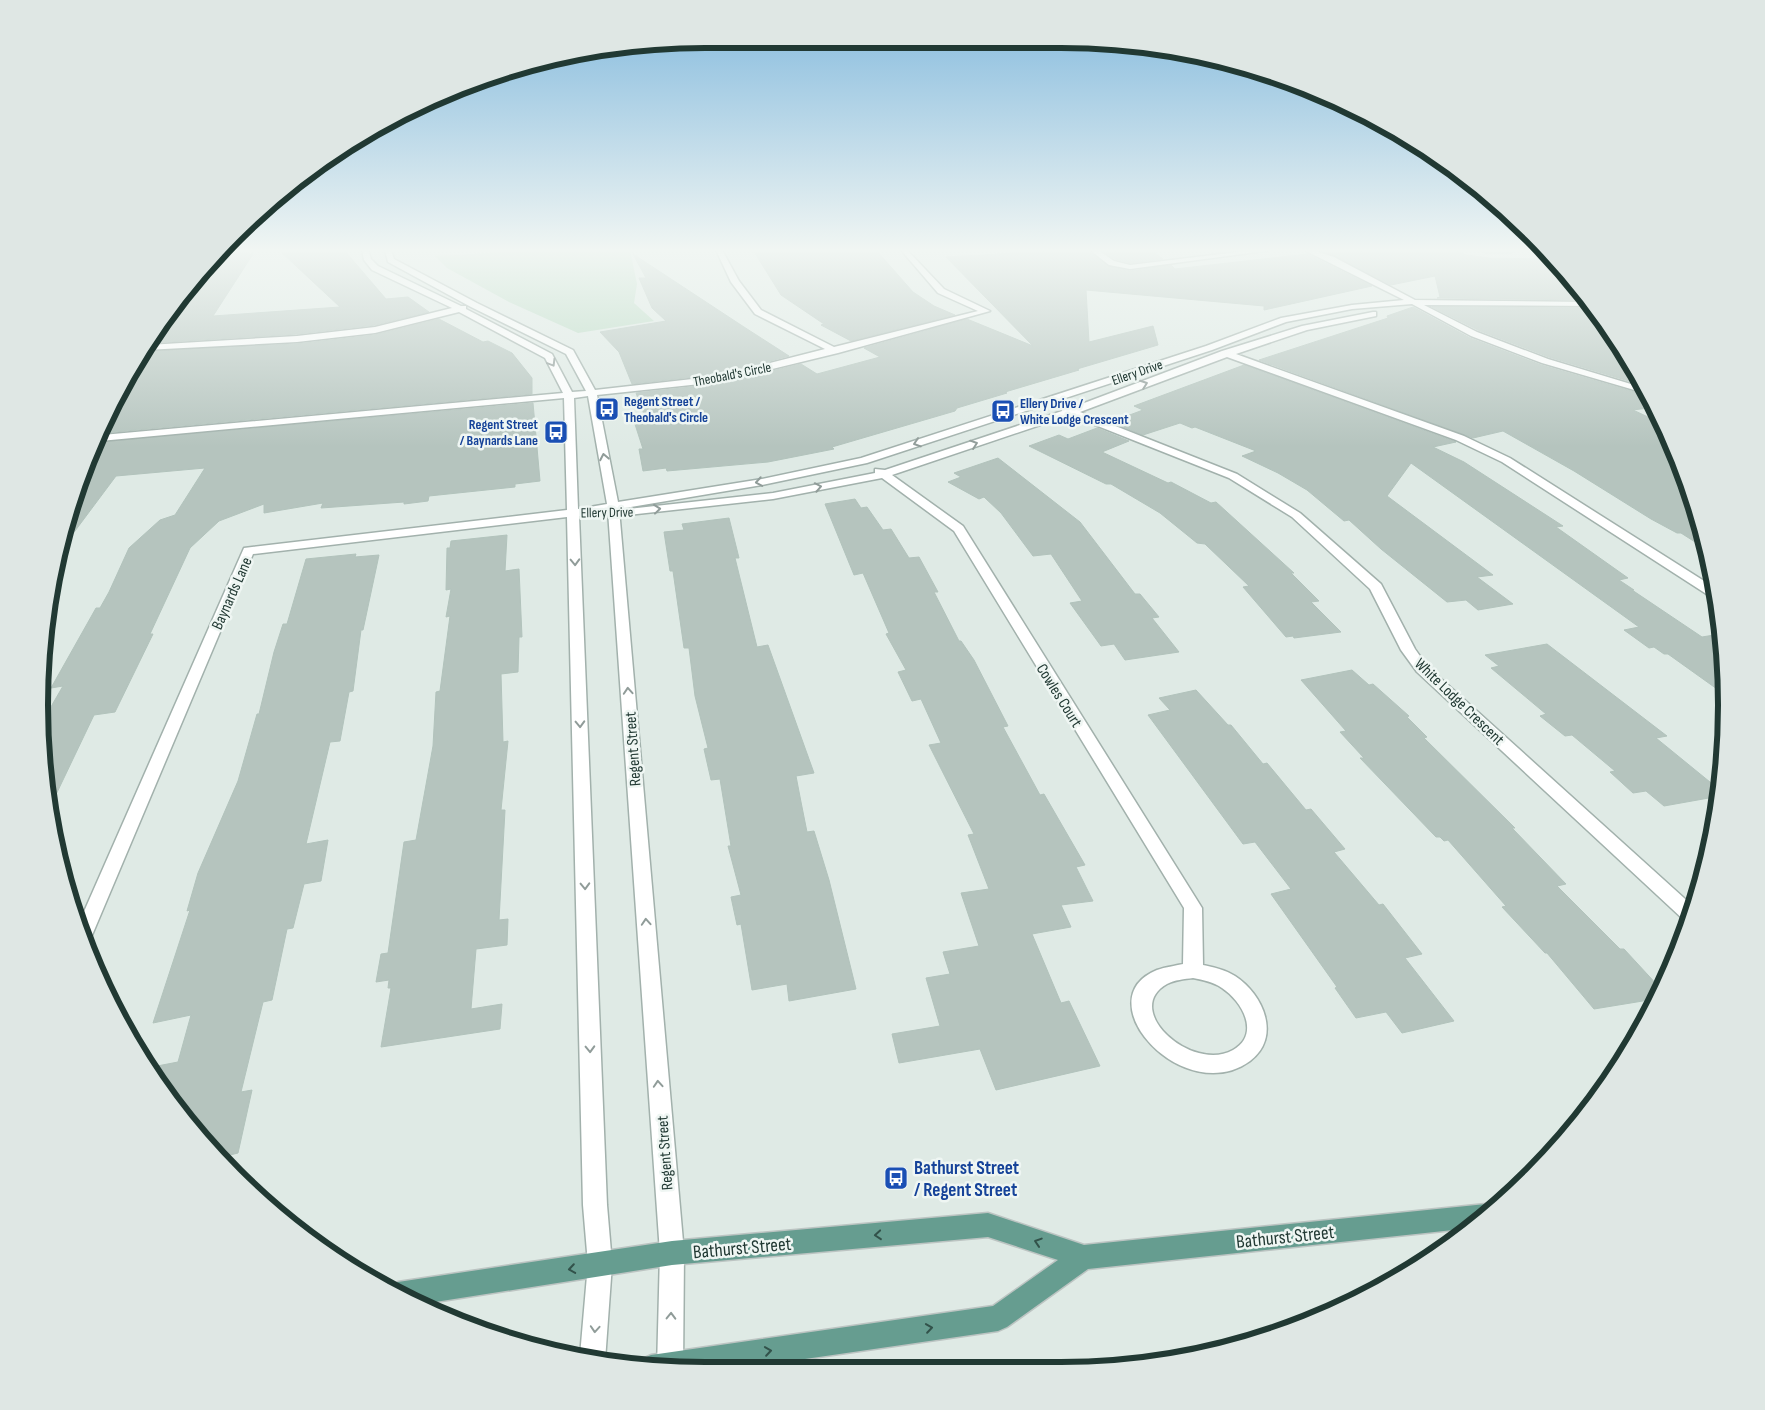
<svg xmlns="http://www.w3.org/2000/svg" width="1765" height="1410" font-family="'Sofia Sans Condensed',sans-serif">
	<rect width="100%" height="100%" fill="#dfeae5"/>
	<path fill="#b9dac3" d="M538,250H630L637,284L634,303L654,321L578,333L509,302L447,268L435,256Z"/>
	<path fill="#b5c4be" stroke="#b2c3bc" d="M250,250L247,254H253L213,316L340,307L281,252L306,250H344L386,299L408,297L429,312L375,325L297,334L150,343L220,252Z
		M753,250H876L913,292L934,306L955,315L851,341L821,325L824,324L781,295Z
		M1138,250H1151L1163,259L1130,263L1115,259L1103,251Z
		M1370,250H1455L1467,255L1489,258L1544,259L1562,271L1589,300L1437,298L1440,297L1435,276L1391,285L1326,253Z
		M1051,251L1054,253L1090,252L1108,266L1130,271L1171,265L1175,269L1307,254L1372,286L1264,310V306L1086,290L1089,342L1153,326L1158,345L1077,369L1079,370L1005,392L1007,393L957,408L955,411L832,447L834,449L768,462L667,471L666,468L643,471L639,449H643L632,415L644,414L636,393L719,384L801,364L817,374L880,357L864,348L967,319L1033,346L946,257Z
		M633,254L744,327L789,356L719,374L632,384L619,352L600,332L666,321L652,308L639,278H646Z
		M1413,307L1470,338L1541,365L1648,396L1655,407L1633,410L1663,424L1703,532L1706,549L1681,533H1677L1651,519L1574,471L1503,431L1473,438L1259,360L1388,318L1387,316Z
		M1432,307L1594,308L1642,385L1549,357L1478,330Z
		M439,319L483,342L488,341L512,353L532,378V394L103,433L128,372L144,351L297,344L375,335Z
		M1244,365L1456,442L1433,447L1464,462L1563,526L1556,527L1628,578L1619,580L1634,590H1632L1702,637L1720,634L1725,661L1724,694L1668,654H1664L1654,647L1649,648L1624,630L1639,627L1411,463L1387,496L1493,575L1477,577L1513,604L1478,610L1466,600L1447,602L1381,549L1349,520L1344,521L1307,490L1278,473L1242,456L1256,451L1195,427L1192,428L1180,423L1143,435L1111,422L1143,410L1134,406Z
		M533,403L540,481L515,484V487L429,496L428,501L404,504V502L321,508L323,503L264,513V504L219,521L190,548L150,634H153L115,712L94,715L52,803L41,724L63,686L51,688L96,608H100L109,592L129,548L160,520L175,515L205,468L116,476L66,543L61,540L62,532L99,442Z
		M1097,428L1129,441L1102,452L1168,483L1171,482L1211,503L1216,502L1294,573H1291L1319,601L1311,602L1341,632L1294,638L1293,636L1286,637L1243,587L1249,586L1205,544L1197,543L1160,513L1111,484H1106L1029,446L1059,435L1068,439Z
		M998,458L1080,522L1135,594H1140L1159,617L1152,618L1179,652L1125,660L1114,644L1101,646L1070,603L1082,601L1051,554L1033,556L1001,513L984,497L979,499L948,482L961,477L954,473Z
		M855,499L861,508L867,507L883,530L891,529L909,558L919,557L938,592H934L959,641H961L974,660L1008,726L1003,727L1040,795L1044,794L1085,865L1076,867L1093,901L1061,905L1071,927L1032,934L1061,1003L1069,1001L1100,1066L996,1090L980,1049L899,1063L892,1034L940,1026L926,978L950,974L943,952L979,946L961,893L989,889L968,835L974,834L929,745L941,743L921,699L912,701L898,672L906,670L886,634L889,633L863,573L854,575L825,504Z
		M729,518L739,558H735L757,647L768,645L814,773L796,776L801,802L807,832L814,831L829,880L856,989L789,1001L787,984L752,990L741,924L737,925L731,897L741,895L728,846H731L720,779L711,780L704,749L708,748L695,696L689,648H684L673,571H670L664,532L684,530L682,524Z
		M507,535L505,571L519,569L522,637H519L518,672L501,674L503,742L508,741L501,810H505L499,920L508,919L507,945L476,949L471,1009L502,1004L500,1029L381,1047L391,988H388L389,980L376,982L381,954L388,953L404,842L416,840L433,746L436,692L440,691L450,616L446,617L451,589L446,590L447,548H450L451,541Z
		M356,554L355,557L379,555L363,630H361L353,691L349,692L340,741L330,742L306,844L328,840L321,881L304,884L293,928L287,929L272,1000L263,1002L241,1092L252,1090L238,1153L218,1158L204,1144L152,1067L178,1062L191,1015L153,1023L190,910L187,911L198,873L238,781L257,714H259L274,652L283,624H287L306,559Z
		M1547,644L1667,736L1656,738L1721,791L1720,796L1664,806L1646,791L1633,793L1610,772L1615,771L1572,735L1565,736L1540,716L1546,714L1491,668L1499,666L1485,655Z
		M1352,670L1369,685L1373,684L1409,716L1407,717L1427,737L1424,738L1515,828H1512L1566,884L1557,886L1620,949H1624L1660,988L1655,999L1594,1009L1547,953H1545L1502,907L1506,906L1448,840L1444,841L1440,837H1436L1360,758H1364L1340,732L1346,731L1301,680Z
		M1196,690L1228,725H1231L1263,764L1267,763L1306,810L1311,809L1345,849L1334,852L1379,905L1383,904L1422,954L1405,958L1454,1021L1402,1033L1386,1012L1356,1018L1335,988L1337,987L1271,894L1291,889L1255,842L1243,844L1148,715L1170,710L1159,698Z"/>
	<g fill="none" stroke-linecap="round" stroke-linejoin="round">
		<g stroke="#a2b1ac" stroke-width="3">
			<path id="minor" d="M362,250H368L371,259L378,266L461,306H466V309L552,354L572,392L586,391L566,354L471,307L388,262L385,250H391L394,259L477,303L573,350L595,390L719,376L825,349L755,314L731,282L716,250H722L739,281L761,310L834,347L978,311L938,293L901,250H907L944,289L990,311L838,353L719,382L597,395L618,502L762,479L861,458L1206,346L1281,318L1352,305L1404,300L1304,250H1312L1334,257L1415,300L1590,302L1593,306L1424,305L1477,332L1548,359L1644,388L1648,394L1542,363L1471,336L1412,304L1352,309L1286,322L1212,350L867,463L762,485L619,509L684,1253L683,1370L657,1369L660,1253L608,511L579,516L607,1205L612,1264L605,1361L580,1356L588,1264L583,1205L567,517L253,554L90,940L86,941L79,923L244,548L567,510L564,398L100,441L102,435L563,393L545,358L459,312L375,333L297,342L145,350L148,345L297,336L375,327L452,308L372,270L364,260ZM588,396L607,504L578,509L574,398Z
				M1090,250H1098L1114,261L1130,265L1254,250H1272L1130,269L1109,265Z
				M1483,250H1516L1512,252H1486Z
				M1373,312H1376V316L1307,330L1236,354L1464,436L1510,458L1712,586L1714,596L1708,595L1502,462L1456,440L1227,357L1080,412L1237,474L1300,513L1381,584L1415,649L1427,666L1694,907L1689,922L1685,921L1417,672L1401,650L1370,589L1292,517L1229,478L1070,415L892,475L963,526L1202,908L1203,965C1213,967 1226,970 1235,976C1263,994 1282,1037 1250,1061C1184,1109 1084,1000 1157,970C1165,967 1175,966 1183,964L1184,908L954,531L882,478L773,499L628,515L622,512L628,509L773,493L875,473V469L885,470L1062,411L1063,408H1071L1222,351L1302,326ZM1193,978C1203,980 1214,982 1222,988C1242,1001 1261,1034 1233,1050C1192,1073 1121,1010 1167,984C1174,980 1185,979 1193,978Z"/>
		</g>
		<g stroke="#bcc4c2" stroke-width="3">
			<path id="major" d="M1486,1204L1494,1207L1472,1228L1088,1269L1007,1327L998,1331L730,1370H662L639,1366L642,1359L651,1355L993,1306L1058,1260L988,1237L672,1265L416,1305L388,1289L398,1282L672,1241L988,1213L1084,1245Z"/>
		</g>
		<use href="#minor" fill="#fff" fill-rule="evenodd"/>
		<use href="#major" fill="#669d90" fill-rule="evenodd"/>
	</g>
	<defs><path id="oneway-chevron" d="M-2-3.5L2.5 0L-2 3.5" fill="none" stroke-width="1.6" stroke-linecap="round" stroke-linejoin="round" transform="scale(1.25)"/></defs>
	<g stroke="#909c99">
		<use href="#oneway-chevron" transform="translate(552 363) rotate(59)"/>
		<use href="#oneway-chevron" transform="translate(1144 384) rotate(-20)"/>
		<use href="#oneway-chevron" transform="translate(917 443) rotate(162)"/>
		<use href="#oneway-chevron" transform="translate(974 444) rotate(-19)"/>
		<use href="#oneway-chevron" transform="translate(604 457) rotate(-101)"/>
		<use href="#oneway-chevron" transform="translate(759 482) rotate(170)"/>
		<use href="#oneway-chevron" transform="translate(818 487) rotate(-11)"/>
		<use href="#oneway-chevron" transform="translate(657 509) rotate(-6)"/>
		<use href="#oneway-chevron" transform="translate(575 562) rotate(88)"/>
		<use href="#oneway-chevron" transform="translate(628 691) rotate(-94)"/>
		<use href="#oneway-chevron" transform="translate(580 724) rotate(88)"/>
		<use href="#oneway-chevron" transform="translate(585 886) rotate(88)"/>
		<use href="#oneway-chevron" transform="translate(646 922) rotate(-94)"/>
		<use href="#oneway-chevron" transform="translate(590 1049) rotate(88)"/>
		<use href="#oneway-chevron" transform="translate(658 1084) rotate(-94)"/>
		<use href="#oneway-chevron" transform="translate(671 1316) rotate(-89)"/>
		<use href="#oneway-chevron" transform="translate(595 1329) rotate(94)"/>
	</g>
	<g stroke="#32524a">
		<use href="#oneway-chevron" transform="translate(878 1235) rotate(175)"/>
		<use href="#oneway-chevron" transform="translate(1038 1242) rotate(-162)"/>
		<use href="#oneway-chevron" transform="translate(572 1269) rotate(171)"/>
		<use href="#oneway-chevron" transform="translate(929 1328) rotate(-8)"/>
		<use href="#oneway-chevron" transform="translate(768 1351) rotate(-8)"/>
	</g>
	<linearGradient id="sky" x2="0" y2="1"><stop stop-color="#82b9dd"/><stop offset="0.56" stop-color="#f1f6f3"/><stop offset="1" stop-color="#f1f6f3" stop-opacity="0"/></linearGradient>
	<rect width="1765" height="447" fill="url(#sky)"/>
	<defs>
		<g id="bus-square" transform="scale(1.25)"><rect x="-9" y="-9" width="18" height="18" rx="4" fill="#1a4fb4" stroke="#eff6f3"/><path d="M-5-6H5V4H4V6H2V4H-2V6H-4V4H-5ZM-3.5-4V0h7V-4ZM-3.5 1.2v1.5H-2V1.2ZM2 1.2v1.5H3.5V1.2Z" fill="#fff"/></g>
	</defs>
	<g fill-rule="evenodd">
		<use href="#bus-square" x="607" y="409"/>
		<use href="#bus-square" x="1003" y="411"/>
		<use href="#bus-square" x="556" y="432"/>
		<use href="#bus-square" x="896" y="1178"/>
	</g>
	<g text-anchor="middle" stroke-width="5" stroke-linejoin="round" paint-order="stroke">
		<g font-size="14" fill="#213933" stroke="#eff6f3">
			<text transform="translate(1137 372) rotate(-19)" y="5">Ellery Drive</text>
			<text transform="translate(732 374) rotate(-11)" y="5">Theobald's Circle</text>
			<text transform="translate(607 512) rotate(-1)" y="5">Ellery Drive</text>
		</g>
		<g font-size="14" font-weight="bold" fill="#164399" stroke="#eff6f3" text-anchor="start">
			<text x="624" y="406">Regent Street /<tspan x="624" dy="16">Theobald's Circle</tspan></text>
			<text x="1020" y="408">Ellery Drive /<tspan x="1020" dy="16">White Lodge Crescent</tspan></text>
			<text x="538" y="429" text-anchor="end">Regent Street<tspan x="538" dy="16">/ Baynards Lane</tspan></text>
		</g>
		<g font-size="16" fill="#213933" stroke="#eff6f3">
			<text transform="translate(231 593) rotate(-66)" y="6">Baynards Lane</text>
			<text transform="translate(1060 695) rotate(58)" y="6">Cowles Court</text>
			<text transform="translate(1460 701) rotate(44)" y="6">White Lodge Crescent</text>
			<text transform="translate(632 749) rotate(-94)" y="6">Regent Street</text>
			<text transform="translate(664 1153) rotate(-94)" y="6">Regent Street</text>
		</g>
		<g font-size="19" font-weight="bold" fill="#164399" stroke="#eff6f3" text-anchor="start">
			<text x="914" y="1174">Bathurst Street<tspan x="914" dy="22">/ Regent Street</tspan></text>
		</g>
		<g font-size="19" fill="#213933" stroke="#eff6f3">
			<text transform="translate(1285 1236) rotate(-6)" y="7">Bathurst Street</text>
			<text transform="translate(742 1247) rotate(-5)" y="7">Bathurst Street</text>
		</g>
	</g>
	<path d="M0 0H1765V1410H0ZM705 48H1061A657 657 0 0 1 1718 705V705A657 657 0 0 1 1061 1362H705A657 657 0 0 1 48 705V705A657 657 0 0 1 705 48Z" fill="#dfe7e4" fill-rule="evenodd"/>
	<path fill="none" stroke="#213933" stroke-width="6" d="M705 48H1061A657 657 0 0 1 1718 705V705A657 657 0 0 1 1061 1362H705A657 657 0 0 1 48 705V705A657 657 0 0 1 705 48Z"/>
</svg>
